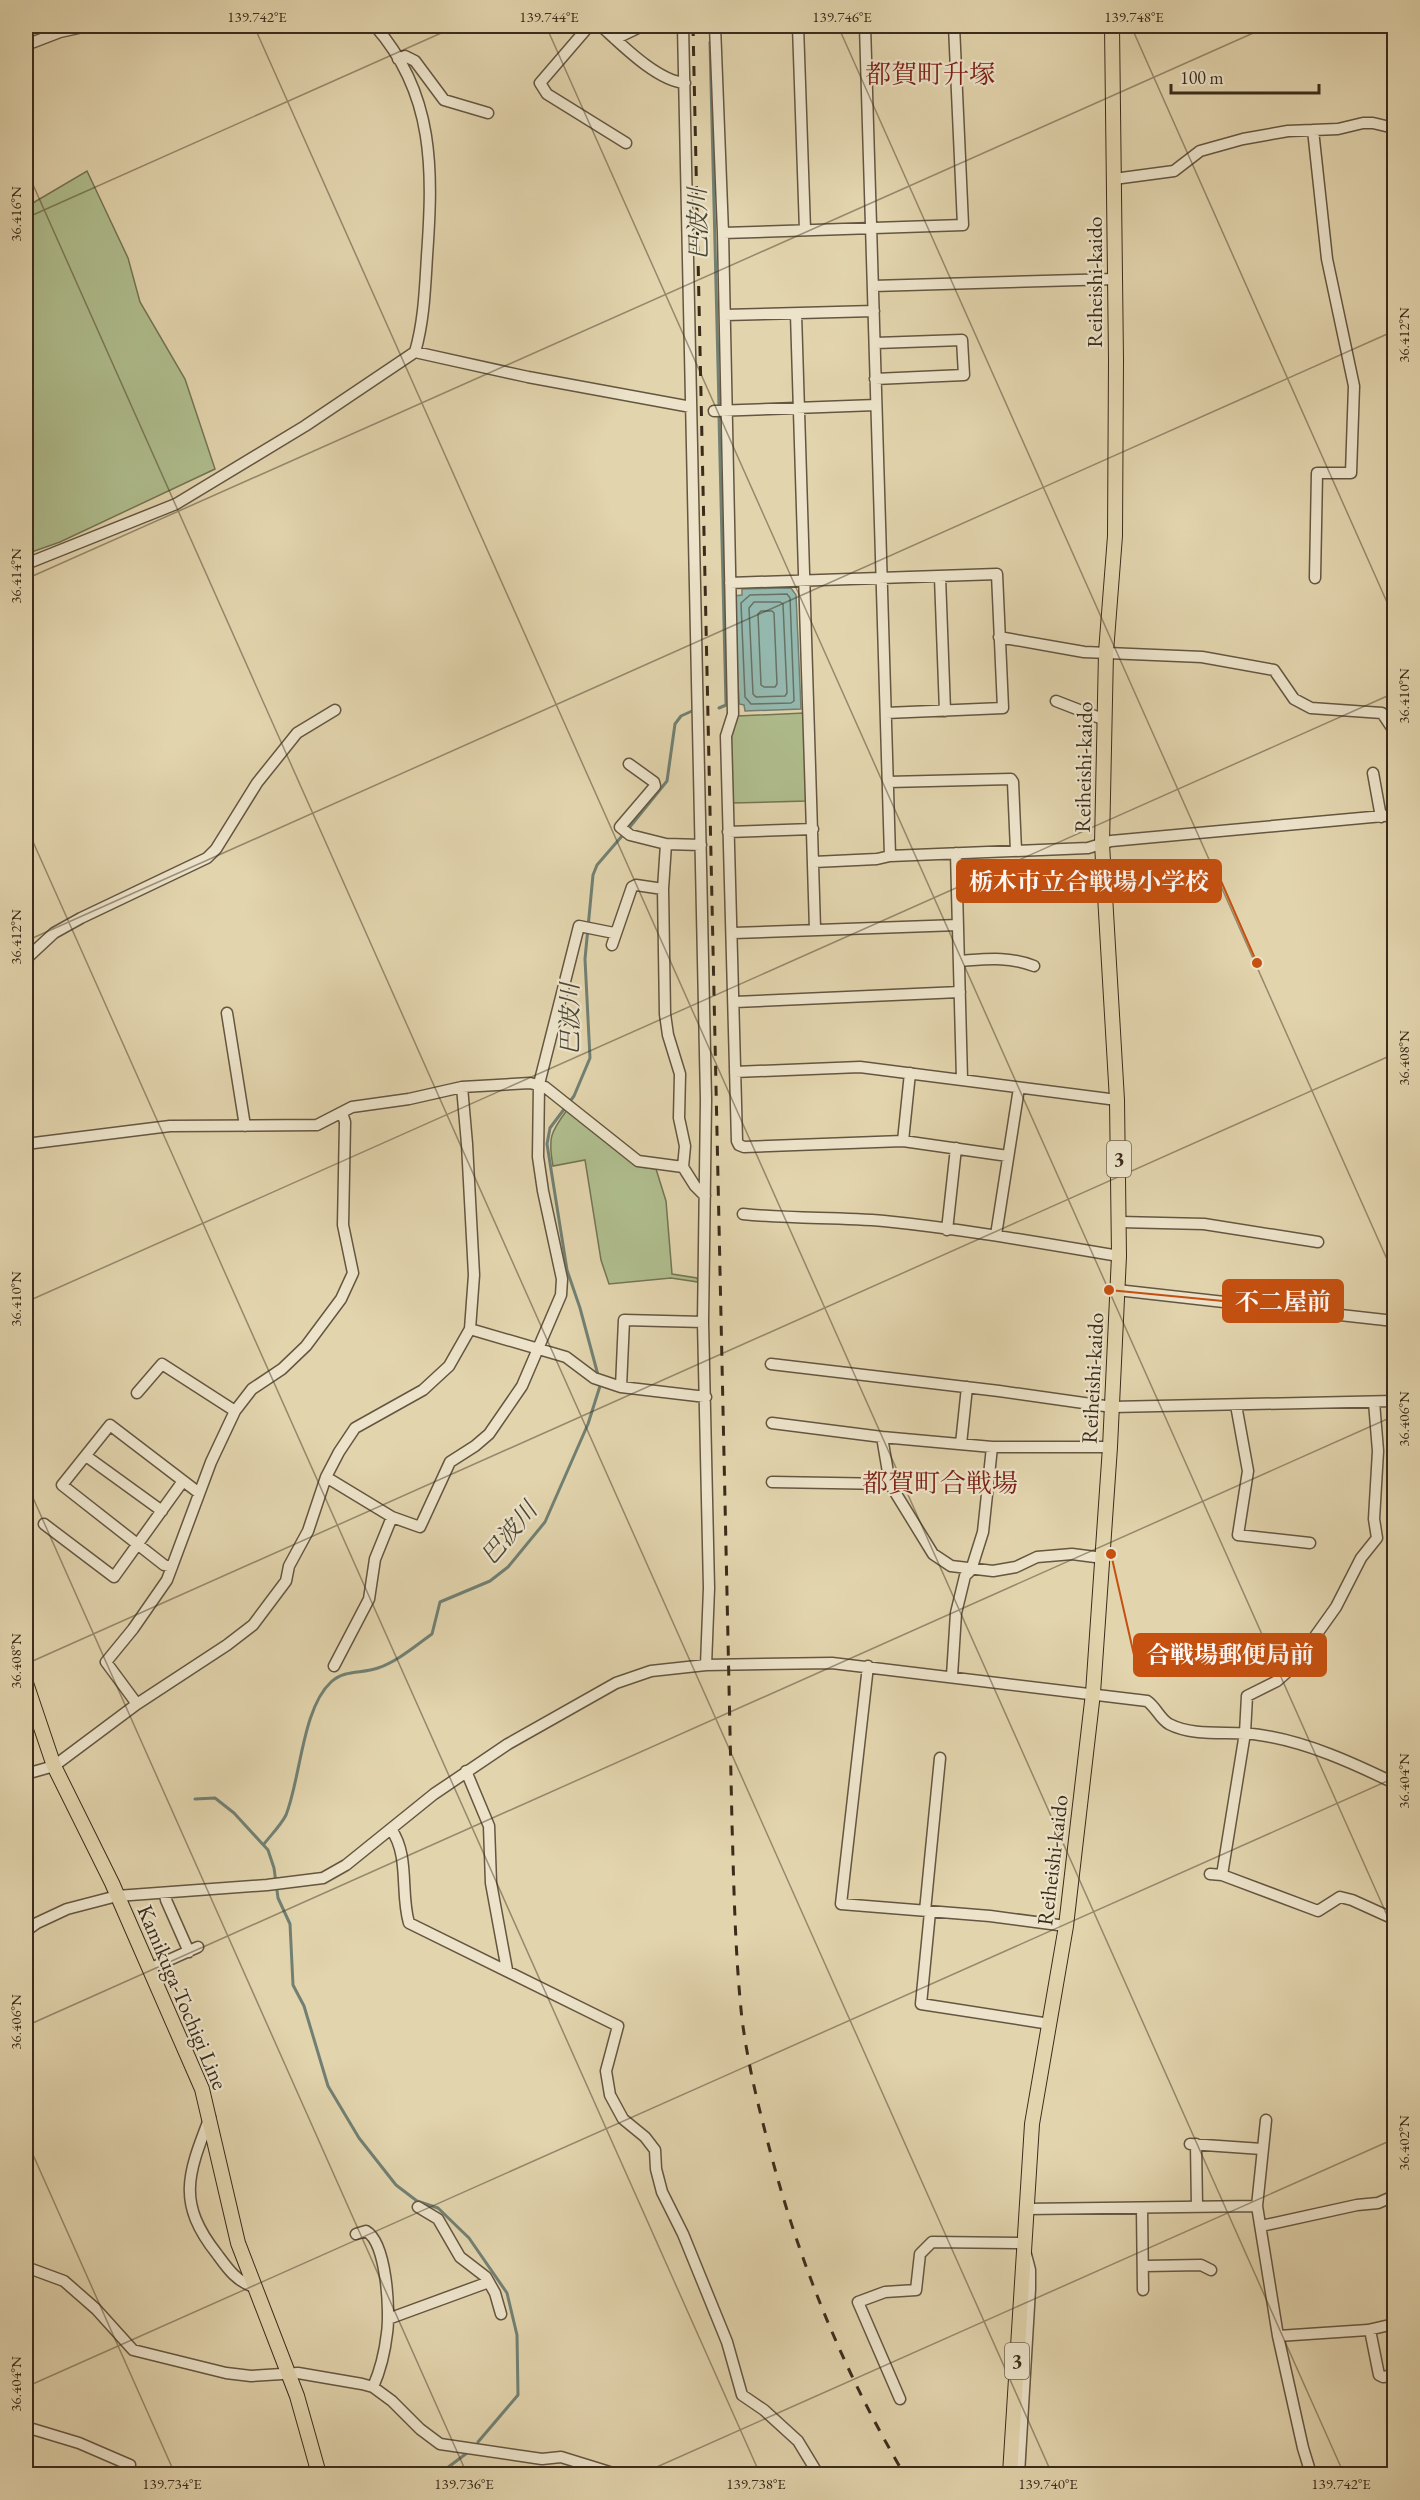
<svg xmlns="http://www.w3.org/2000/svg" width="1420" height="2500" font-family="'EB Garamond','Noto Serif JP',serif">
	<rect width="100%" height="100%" fill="#e2d4ad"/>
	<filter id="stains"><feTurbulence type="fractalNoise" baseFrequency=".00333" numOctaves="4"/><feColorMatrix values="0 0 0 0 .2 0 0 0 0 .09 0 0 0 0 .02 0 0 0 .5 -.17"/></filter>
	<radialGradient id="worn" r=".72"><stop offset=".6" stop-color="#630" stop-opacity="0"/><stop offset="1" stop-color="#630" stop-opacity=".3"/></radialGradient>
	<path fill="#afbd8d" stroke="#747454" stroke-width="1.5" d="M87,171L128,258L140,302L185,379L215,469L60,542L26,554V207Z
		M804,713L807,801L733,803L731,738L737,716Z
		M567,1110L642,1167L656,1169L666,1201L672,1274L697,1278L698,1282L671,1278L609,1284L601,1260L585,1160L553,1166C548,1138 550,1133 567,1110Z"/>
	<path fill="#95b8ae" stroke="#718073" stroke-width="1.5" d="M791,588L796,595L801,709L745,711L744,705L739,704L734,596L742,595V589Z"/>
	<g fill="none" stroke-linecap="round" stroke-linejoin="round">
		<path stroke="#687264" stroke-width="1.5" d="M787,594L790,598L794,701L791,703L751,704L745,697L741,603L750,595Z
			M754,602H780L783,604L787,693L785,696L756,697L753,694L749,608Z
			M761,611H772L774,613L777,684L775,687H764L761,685L758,614Z"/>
		<path stroke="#718073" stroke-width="3" d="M710,42L719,406
			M719,417L726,705L719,708
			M629,828L667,781L675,724L681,716L692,711
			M598,1375L580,1308L567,1270L547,1144L550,1128L574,1096L590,1058L585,959L593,875L597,865L622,836
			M195,1799L215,1798L234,1813L268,1850L274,1868L278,1898L290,1924L293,1985L304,2006L328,2086L359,2138L396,2185L417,2201L438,2208L469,2238L507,2293L517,2335L518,2395L478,2442
			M264,1844C271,1835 281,1825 286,1815C301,1777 302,1709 331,1682C345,1669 362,1674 378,1668C398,1661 415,1646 432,1634L440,1602L490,1581L508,1567L545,1522L588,1424L600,1386
			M439,2474L467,2453"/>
		<g stroke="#645640" stroke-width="13">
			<path id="minor" d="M589,26L540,83L547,94L626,143
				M601,26C621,44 657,81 685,83
				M683,26L706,1100L703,1322L709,1588L706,1665
				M715,26L723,233L733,714L726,736L737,1141L739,1145L744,1147L903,1141L1008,1156
				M798,26L805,230
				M865,26L890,856
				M615,39L642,26
				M26,45L60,32L87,26
				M398,59L405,56L415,61L444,100L488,113
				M1313,130L1327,259L1354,386L1351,473H1317L1315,578
				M1114,179L1174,171L1200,151L1243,139L1288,131L1338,129L1363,123H1373L1394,128
				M723,233L963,225L954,26
				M873,286L1115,279
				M796,314L815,929
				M725,315L874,311
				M415,352L528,377L691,407
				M875,379L964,375L962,340L876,343
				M714,411L876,405
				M26,564L176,504L305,426L415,352C424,321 425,289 427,256C433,171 435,94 375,26
				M940,577L945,711
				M730,583L997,574L1003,708L886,713
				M999,637L1084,652L1202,657L1274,670L1294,699L1311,708L1382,713L1394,731
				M1056,701L1105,720
				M629,764L654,782L655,786L620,827L630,835L666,844
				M1373,773L1381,817
				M888,782L1011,779L1013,782L1016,851
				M728,832L813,829
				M701,845L666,844L663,889L665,1014L668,1035L680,1074L679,1118L685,1146L683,1167L695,1186L705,1196
				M956,853L962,1079
				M814,862L877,859L890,856L1088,848L1111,841L1394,815
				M733,933L958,925
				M612,945L632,887L636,885L663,889
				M26,959L54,933L81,918L207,858L216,849L257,783L297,733L335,710
				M959,961C988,959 1007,956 1034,966
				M735,1002L960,992
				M227,1013L245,1126
				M735,1072L860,1067L1117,1100
				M903,1141L910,1073
				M26,1144L170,1126L317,1125L352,1107L409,1099L462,1087L530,1083L545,1087L638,1161L683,1167
				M743,1214C790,1219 837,1217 884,1221C963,1229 1041,1243 1119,1256
				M1120,1222L1204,1224L1318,1242
				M947,1230L956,1148
				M996,1235L1019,1088
				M1117,1290L1394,1321
				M470,1329L566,1357L594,1378L621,1387L706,1397
				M771,1364L999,1391L1112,1407L1394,1401
				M621,1387L624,1320L703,1322
				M137,1393L162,1364L235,1411
				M1236,1405L1248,1471L1238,1535L1310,1543
				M772,1423L882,1437L992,1447H1110
				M882,1437L890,1484L933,1554L951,1566L993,1571L1016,1567L1037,1557L1072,1554L1103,1558
				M961,1444L967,1387
				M86,1456L162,1511
				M326,1477L392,1517L420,1527L450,1462L475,1446L489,1434L522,1386L561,1295L562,1279L543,1191L538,1157L539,1084L579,926L614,933
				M772,1482L890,1484
				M44,1524L114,1577L183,1481
				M172,1567L164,1565L62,1485L110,1425L199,1493
				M334,1666L369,1599L375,1559L392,1517
				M868,1666L841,1904L990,1916L1066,1926
				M952,1676L956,1613L965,1576L971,1570L983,1532L992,1447
				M137,1704L106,1662L133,1629L167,1580L211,1462L235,1411L252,1389L282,1369L306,1346L341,1299L353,1273L343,1225L345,1122L342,1113
				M466,1771L489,1826L491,1883L507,1970
				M26,1774L54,1766L137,1704L227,1645L253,1625L286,1581L289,1566L308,1531L326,1477L339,1452L355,1428L423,1390L449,1366L470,1329L474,1275L467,1144L462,1087
				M391,1829C410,1856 400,1893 409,1923L618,2026L606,2071L610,2095L623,2119L645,2137L655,2150L656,2169L662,2192L683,2234L727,2342L742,2395L764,2410L798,2441L818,2474
				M1210,1874L1222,1875L1318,1911L1340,1897L1352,1900L1394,1919
				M1222,1875L1245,1733L1247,1696L1277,1681L1294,1666L1336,1607L1361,1558L1377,1538L1374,1519L1378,1451L1374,1402
				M165,1894L166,1900L189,1952
				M925,1911L940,1758
				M930,1912L921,2004L1050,2024
				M26,1931L37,1923L67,1909L117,1896L267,1885L323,1878L346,1865L434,1794L508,1744L616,1683L651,1671L706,1665L832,1663L1147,1701C1156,1707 1160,1719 1169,1724C1196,1738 1231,1730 1260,1735C1307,1742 1353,1763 1394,1783
				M149,1969L198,1947
				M210,2117C188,2174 176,2202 217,2254C228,2269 236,2281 254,2287
				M1266,2120L1257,2206L1278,2336L1303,2448L1311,2474
				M1190,2144L1262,2149
				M1196,2144L1197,2207
				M418,2207L438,2219L460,2257L486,2277L495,2293L501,2314
				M1142,2208L1143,2290
				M1026,2209L1257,2206
				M1261,2226L1357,2205L1378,2203L1394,2196
				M356,2234L366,2231C387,2243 390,2312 387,2333C385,2351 380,2371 373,2387
				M1145,2266L1201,2265L1211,2270
				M26,2267L64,2281L96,2309L133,2350L226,2373L251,2376L298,2373L362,2384L373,2387L392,2401L420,2429L440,2444L542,2459L561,2457L616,2474
				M388,2319L489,2282
				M1370,2330L1379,2375L1383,2377L1394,2375
				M1278,2336L1368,2330L1394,2324
				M900,2399L858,2302L885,2292L916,2290L920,2254L932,2242L1023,2243L1030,2270V2289L1019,2474
				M26,2427L79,2443L130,2465V2474"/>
		</g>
		<g stroke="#3a2c1b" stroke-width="16">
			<path id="major" d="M26,1683L54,1766L112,1883L202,2089L238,2243L297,2396L319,2474
				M1010,2474L1032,2124L1066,1926L1093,1693L1110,1447L1119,1256L1117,1100L1102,844L1106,652L1115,536L1116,360L1112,26"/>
		</g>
		<use href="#minor" stroke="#ece3ca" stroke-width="10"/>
		<use href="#major" stroke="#e2d4ad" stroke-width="14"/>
		<path stroke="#3a2c1b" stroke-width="3" stroke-dasharray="10 10" stroke-linecap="butt" d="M693,26L732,1824C734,1889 735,1954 742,2019C747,2058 756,2097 766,2135C796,2255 841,2367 904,2474"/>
	</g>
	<path fill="none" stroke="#3a2c1b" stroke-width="1.5" stroke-opacity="0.45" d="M254,26L1344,2474M546,26L1394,1931M838,26L1394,1275M1131,26L1394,618M26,169L1052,2474M26,218L457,26M26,579L1269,26M26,826L760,2474M26,941L1394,331M26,1302L1394,693M26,1482L467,2474M26,1664L1394,1054M26,2026L1394,1416M26,2139L175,2474M26,2387L1394,1778M641,2474L1394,2139"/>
	<g text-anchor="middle" stroke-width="4.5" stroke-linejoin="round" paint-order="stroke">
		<g fill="#ece3ca" stroke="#6f6350" stroke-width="1.5">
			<rect x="1107" y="1141" width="24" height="36" rx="4.5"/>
			<rect x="1005" y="2343" width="24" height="36" rx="4.5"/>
		</g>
		<g font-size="21" font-weight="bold" fill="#3a2c1b">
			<text x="1119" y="1166">3</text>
			<text x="1017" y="2368">3</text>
		</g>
		<g font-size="22" fill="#3a2c1b" stroke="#ece3ca">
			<text transform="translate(1094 282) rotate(-90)" y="8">Reiheishi-kaido</text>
			<text transform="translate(1083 767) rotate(-89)" y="8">Reiheishi-kaido</text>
			<text transform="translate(1092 1378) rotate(-87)" y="8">Reiheishi-kaido</text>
			<text transform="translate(1052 1860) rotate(-83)" y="8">Reiheishi-kaido</text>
			<text transform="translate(183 1997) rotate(67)" y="8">Kamikuga-Tochigi Line</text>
		</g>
		<g font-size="24" font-style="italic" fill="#4c4838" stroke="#ece3ca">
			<text transform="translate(698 224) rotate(-91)" y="8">巴波川</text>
			<text transform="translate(570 1019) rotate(-90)" y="8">巴波川</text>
			<text transform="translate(509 1533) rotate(-50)" y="8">巴波川</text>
		</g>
		<g font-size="26" fill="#7a1f14" stroke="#ece3ca">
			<text x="930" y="83">都賀町升塚</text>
			<text x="940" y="1492">都賀町合戦場</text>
		</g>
	</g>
	<path fill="none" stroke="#c5500f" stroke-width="2" d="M1257 963L1221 881M1109 1290L1223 1301M1111 1554L1134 1655"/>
	<g fill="#c5500f" stroke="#ece3ca" stroke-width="2">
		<circle cx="1257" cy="963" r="6"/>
		<circle cx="1109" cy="1290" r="6"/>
		<circle cx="1111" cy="1554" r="6"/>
	</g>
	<g fill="#c5500f" stroke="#c5500f" stroke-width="2">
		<rect x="957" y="860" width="264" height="42" rx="6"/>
		<rect x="1223" y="1280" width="120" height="42" rx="6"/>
		<rect x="1134" y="1634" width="192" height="42" rx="6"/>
	</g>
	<g font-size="24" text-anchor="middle" font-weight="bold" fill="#fff">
		<text x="1089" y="890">栃木市立合戦場小学校</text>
		<text x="1283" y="1310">不二屋前</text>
		<text x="1230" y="1663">合戦場郵便局前</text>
	</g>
	<rect width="1420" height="2500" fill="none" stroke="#e2d4ad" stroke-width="66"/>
	<path d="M1171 84v9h148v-9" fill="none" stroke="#3a2c1b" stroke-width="3"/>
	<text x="1180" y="84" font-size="18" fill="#3a2c1b" stroke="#ece3ca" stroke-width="4.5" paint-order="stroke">100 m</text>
	<rect x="33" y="33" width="1354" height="2434" fill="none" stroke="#3a2c1b" stroke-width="2"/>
	<g font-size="15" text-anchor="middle" fill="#3a2c1b">
		<text x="257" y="22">139.742°E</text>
		<text x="549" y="22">139.744°E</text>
		<text x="842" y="22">139.746°E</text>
		<text x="1134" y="22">139.748°E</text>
		<text transform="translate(16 214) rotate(-90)" y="5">36.416°N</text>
		<text transform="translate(1404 335) rotate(-90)" y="5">36.412°N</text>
		<text transform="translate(16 576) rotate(-90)" y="5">36.414°N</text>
		<text transform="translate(1404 696) rotate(-90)" y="5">36.410°N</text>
		<text transform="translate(16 937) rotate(-90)" y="5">36.412°N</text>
		<text transform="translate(1404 1058) rotate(-90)" y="5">36.408°N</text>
		<text transform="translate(16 1299) rotate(-90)" y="5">36.410°N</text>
		<text transform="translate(1404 1419) rotate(-90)" y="5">36.406°N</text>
		<text transform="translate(16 1661) rotate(-90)" y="5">36.408°N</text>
		<text transform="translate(1404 1781) rotate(-90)" y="5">36.404°N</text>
		<text transform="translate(16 2022) rotate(-90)" y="5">36.406°N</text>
		<text transform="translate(1404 2143) rotate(-90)" y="5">36.402°N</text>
		<text transform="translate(16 2384) rotate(-90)" y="5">36.404°N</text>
		<text x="172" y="2489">139.734°E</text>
		<text x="464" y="2489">139.736°E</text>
		<text x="756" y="2489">139.738°E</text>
		<text x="1048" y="2489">139.740°E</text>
		<text x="1341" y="2489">139.742°E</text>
	</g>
	<rect width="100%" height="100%" filter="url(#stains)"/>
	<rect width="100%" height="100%" fill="url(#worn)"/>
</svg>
